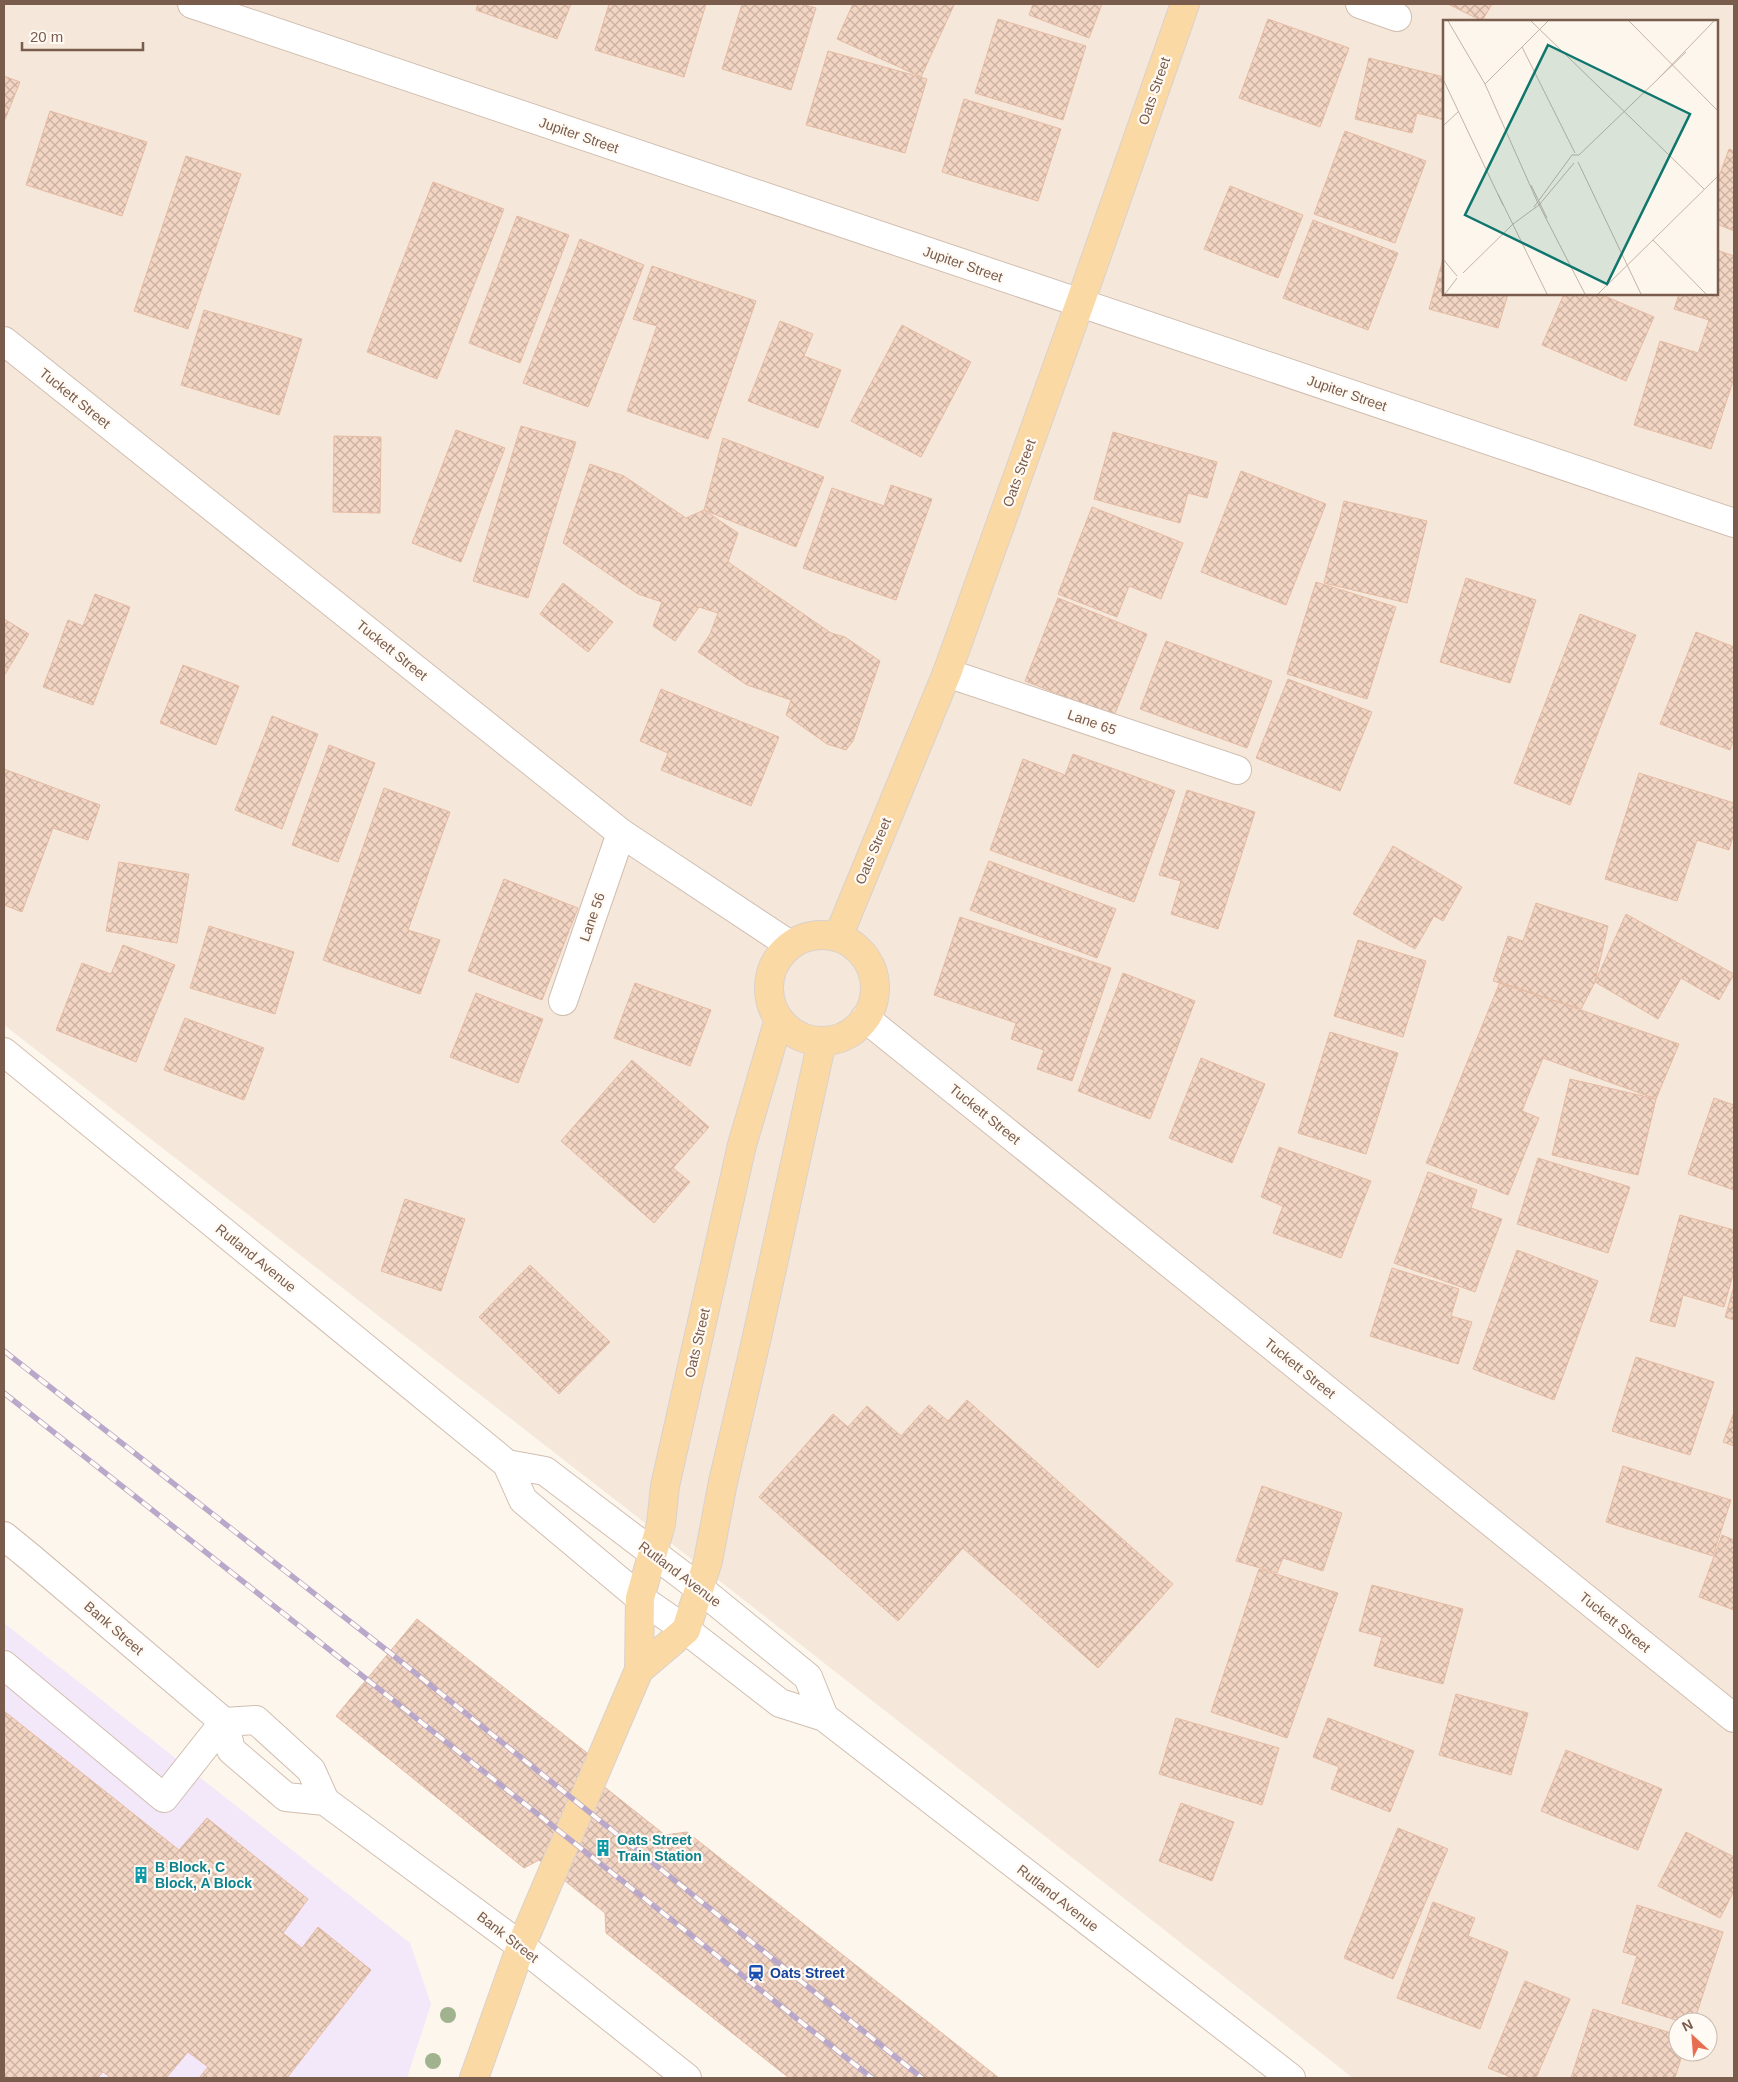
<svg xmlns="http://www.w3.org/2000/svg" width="1738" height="2082" font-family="Helvetica,sans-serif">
	<defs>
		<pattern id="building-cross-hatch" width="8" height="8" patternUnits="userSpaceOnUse" patternTransform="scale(1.25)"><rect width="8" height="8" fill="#f3d5c3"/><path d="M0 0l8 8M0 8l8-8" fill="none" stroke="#cab0a1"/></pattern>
	</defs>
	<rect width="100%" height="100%" fill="#fdf6ec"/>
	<path fill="#f5e8da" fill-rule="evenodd" d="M4,4H1734V2072L1732,2078H1353L721,1582L4,1025ZM1444,21H1717V294H1444ZM1678,2022H1708V2052H1678Z"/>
	<path fill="#f3e8fa" d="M4,1623L410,1943L431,2004L407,2078H4Z"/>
	<path fill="url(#building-cross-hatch)" stroke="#e6bba3" d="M478,4H571L557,39L476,10Z
		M609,4H706L684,77L595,50Z
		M742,4H801L816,8L791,90L722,69Z
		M853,4H951L954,5L921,77L837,39Z
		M1033,4H1102L1089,38L1029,15Z
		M1448,4H1492L1482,21Z
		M998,19L1086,46L1063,120L975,93Z
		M1268,19L1349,48L1320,127L1239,98Z
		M828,51L927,79L905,153L806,125Z
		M1369,58L1444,77V120L1417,113L1412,133L1355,119Z
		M4,76L20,82L4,122Z
		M964,99L1061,129L1038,201L942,172Z
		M50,111L147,142L122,216L26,185Z
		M1345,131L1426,161L1395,243L1314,214Z
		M1729,149L1734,151V231L1717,224V182Z
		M186,156L241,174L188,329L134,311Z
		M433,182L504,209L437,379L367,352Z
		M1230,186L1303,215L1278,278L1204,249Z
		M517,216L569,235L520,363L469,343Z
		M1313,220L1398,253L1368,330L1283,298Z
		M580,239L644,265L588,407L523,383Z
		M1717,250L1734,256V378L1711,449L1634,425L1660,341L1698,353L1709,320L1674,309L1679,294H1717Z
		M1444,255V294H1508L1498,328L1429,309Z
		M652,266L756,301L708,439L627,411L657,326L633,319Z
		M1564,294H1600L1654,317L1626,381L1542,345Z
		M204,310L302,339L279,415L181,385Z
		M780,321L813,334L804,356L841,370L818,428L748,401Z
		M902,325L971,362L921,457L851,421Z
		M521,426L576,442L528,598L473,581Z
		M456,430L505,448L461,562L412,543Z
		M1113,432L1217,462L1207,498L1188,493L1180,523L1094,499Z
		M334,436L381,437L380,513L333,512Z
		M723,438L824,477L796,547L704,510Z
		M590,464L624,476L686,518L704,510L738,533L728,562L831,633L845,637L880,661L853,741L846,750L827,744L786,715L791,700L747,685L698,652L710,634L718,613L699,607L675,641L653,626L662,602L638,594L563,543Z
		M1241,471L1326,504L1286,605L1201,572Z
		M891,485L932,499L896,600L803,568L832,488L884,506Z
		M1344,501L1427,521L1407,603L1324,583Z
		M1092,507L1183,543L1161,599L1129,586L1117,617L1058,594Z
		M1466,578L1536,600L1510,683L1440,662Z
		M1316,582L1396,607L1367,699L1287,674Z
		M563,583L613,622L588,652L540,614Z
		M95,594L130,607L93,705L43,687L68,620L83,626Z
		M1058,598L1147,634L1114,716L1025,681Z
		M1580,614L1636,635L1570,805L1514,783Z
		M4,619L29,634L4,676Z
		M1696,632L1734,647V739L1730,750L1660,724Z
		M1166,641L1272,681L1247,748L1140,709Z
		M183,665L239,686L216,745L160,723Z
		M1288,679L1372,712L1340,791L1256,758Z
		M661,689L779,737L751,806L661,770L668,753L640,741Z
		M272,716L318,734L282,829L235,810Z
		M329,745L375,763L338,862L292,845Z
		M1073,754L1175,791L1134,902L990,850L1023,759L1065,775Z
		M4,769L100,805L88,840L53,828L22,912L4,905Z
		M1639,773L1734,803V833L1729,850L1697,840L1677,901L1605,879Z
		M384,788L450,812L408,930L440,940L420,994L323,960Z
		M1187,790L1255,812L1218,929L1171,914L1181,881L1159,875Z
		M1393,846L1462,887L1443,921L1434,916L1415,949L1353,914Z
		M989,861L1116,909L1097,958L970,910Z
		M119,862L189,874L177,943L106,931Z
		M504,879L578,908L542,1000L468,971Z
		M1536,903L1608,926L1595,982L1581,1009L1493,981L1508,936L1523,941Z
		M1626,914L1734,974L1719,1000L1681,978L1658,1019L1595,982Z
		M960,917L1111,968L1072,1081L1037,1069L1044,1050L1011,1039L1016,1023L934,995Z
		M209,926L294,952L275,1014L190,988Z
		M1358,940L1426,961L1403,1037L1334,1016Z
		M123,945L175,965L136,1062L56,1030L82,963L111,974Z
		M1123,973L1195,1001L1150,1119L1078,1091Z
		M1500,982L1679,1044L1656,1099L1543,1058L1522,1111L1539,1118L1508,1195L1426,1163Z
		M635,983L711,1010L690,1066L614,1038Z
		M476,993L543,1019L518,1083L450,1057Z
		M185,1018L264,1048L244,1100L164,1070Z
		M1330,1032L1398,1053L1366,1154L1298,1133Z
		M1201,1058L1265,1084L1232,1163L1169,1138Z
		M632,1060L709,1127L673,1168L690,1182L654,1223L561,1141Z
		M1570,1079L1656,1099L1638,1175L1552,1155Z
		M1714,1098L1734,1105V1190L1688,1174Z
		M1279,1147L1371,1181L1341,1258L1273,1233L1283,1206L1261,1197Z
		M1538,1158L1630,1187L1608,1253L1517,1224Z
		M1428,1172L1477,1190L1471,1208L1502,1219L1475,1292L1394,1263Z
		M405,1199L465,1219L441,1291L381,1271Z
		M1680,1215L1734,1230V1271L1724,1307L1683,1295L1675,1327L1650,1321Z
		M1517,1250L1598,1281L1554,1400L1473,1369Z
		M530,1265L610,1342L559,1394L479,1317Z
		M1392,1268L1459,1289L1451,1316L1472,1322L1458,1364L1370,1336Z
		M1734,1286V1320L1725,1317Z
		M1636,1357L1714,1382L1690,1455L1612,1431Z
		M967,1400L1173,1584L1098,1668L963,1548L898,1621L759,1497L833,1414L848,1427L867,1406L901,1436L929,1405L948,1421Z
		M1734,1412V1446L1723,1442Z
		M1623,1466L1731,1500L1713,1556L1606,1522Z
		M1262,1486L1342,1513L1323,1571L1283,1558L1277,1573L1236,1561Z
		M1722,1535L1734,1540V1610L1699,1597Z
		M1259,1569L1338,1593L1287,1738L1211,1712Z
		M1372,1585L1463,1609L1443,1684L1374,1666L1382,1637L1359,1631Z
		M417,1619L605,1767L602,1785L665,1835L687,1832L999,2078H789L606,1933L605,1913L539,1860L524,1868L336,1716Z
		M1456,1694L1528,1713L1511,1775L1439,1755Z
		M4,1711L179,1850L207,1818L308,1899L283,1933L302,1948L318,1927L371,1970L287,2078H199L208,2067L188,2052L166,2078H111L103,2072L97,2078H4Z
		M1176,1718L1279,1748L1262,1805L1159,1774Z
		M1328,1718L1414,1751L1390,1812L1331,1789L1339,1767L1313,1757Z
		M1566,1750L1662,1789L1638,1850L1541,1811Z
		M1181,1803L1234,1822L1212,1881L1159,1861Z
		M1398,1828L1448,1849L1393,1979L1344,1958Z
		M1686,1832L1734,1857V1891L1720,1918L1658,1886Z
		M1433,1902L1475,1918L1468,1936L1508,1952L1480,2029L1397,1998Z
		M1637,1905L1723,1932L1694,2022H1682L1622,2003L1637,1956L1623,1952Z
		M1525,1981L1570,1999L1536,2078H1513L1488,2068Z
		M1593,2009L1678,2035V2052H1683L1675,2078H1571Z"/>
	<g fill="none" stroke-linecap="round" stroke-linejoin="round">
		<g stroke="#d1beb0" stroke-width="30">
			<path id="minor" d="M192,4L1734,523
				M1360,4L1397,17
				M4,341L621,833L790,945
				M947,673L1237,770
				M563,1001L621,833
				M865,1018L1734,1718
				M4,1052L507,1464L523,1500L640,1598L686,1630L780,1703L824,1717L1291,2078
				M507,1464L545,1471L699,1588L808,1677L824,1717
				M4,1536L31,1558L224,1722L231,1750L286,1797L325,1801L521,1946L687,2078
				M4,1665L164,1798L224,1722
				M224,1722L256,1720L311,1770L325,1801"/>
		</g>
		<g stroke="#dad1cd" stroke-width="30">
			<path id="major" d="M769 988a53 53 0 1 1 106 0a53 53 0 1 1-106 0Z
				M838,937L947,673L1080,303L1185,4
				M639,1670L686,1630L708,1561L723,1482L756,1341L822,1041
				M474,2078L521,1946L639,1670L640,1598L661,1524L665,1486L742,1145L779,1019"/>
		</g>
		<use href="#minor" stroke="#fff" stroke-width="28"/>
		<use href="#major" stroke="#fbd9a5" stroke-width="28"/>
		<g stroke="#b9a8c9" stroke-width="5.5">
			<path id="rail" d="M4,1351L389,1652L922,2078
				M4,1393L872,2078"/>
		</g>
		<use href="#rail" stroke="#fffaf3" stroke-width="4" stroke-dasharray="11" stroke-linecap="butt"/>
	</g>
	<g fill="#a0b28e">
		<circle cx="448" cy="2015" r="8"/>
		<circle cx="433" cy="2061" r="8"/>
	</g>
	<defs>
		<g id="building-bare" transform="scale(1.35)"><path d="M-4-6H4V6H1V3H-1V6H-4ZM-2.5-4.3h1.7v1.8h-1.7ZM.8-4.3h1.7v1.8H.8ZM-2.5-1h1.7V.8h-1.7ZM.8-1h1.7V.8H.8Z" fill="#0f9aa8" stroke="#fffaf3" stroke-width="2.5" paint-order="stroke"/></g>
		<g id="station-bare" transform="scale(1.35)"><path d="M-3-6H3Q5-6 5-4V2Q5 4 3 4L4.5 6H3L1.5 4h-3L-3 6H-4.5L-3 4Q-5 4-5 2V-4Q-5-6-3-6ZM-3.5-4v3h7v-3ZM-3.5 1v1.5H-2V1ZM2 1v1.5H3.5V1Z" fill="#1a4fb4" stroke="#fffaf3" stroke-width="2.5" paint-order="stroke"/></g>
	</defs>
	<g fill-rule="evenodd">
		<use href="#building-bare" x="603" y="1848"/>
		<use href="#building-bare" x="141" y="1875"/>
		<use href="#station-bare" x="756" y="1973"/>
	</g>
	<g text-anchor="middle" stroke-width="4.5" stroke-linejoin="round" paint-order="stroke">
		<g font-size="14" fill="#7a5c4d" stroke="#fffaf3">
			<text transform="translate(1154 91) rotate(-71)" y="5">Oats Street</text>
			<text transform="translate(579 135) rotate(19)" y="5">Jupiter Street</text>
			<text transform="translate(963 264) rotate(19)" y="5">Jupiter Street</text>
			<text transform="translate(1347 393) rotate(19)" y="5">Jupiter Street</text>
			<text transform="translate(75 398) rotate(39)" y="5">Tuckett Street</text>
			<text transform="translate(1019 473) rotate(-70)" y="5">Oats Street</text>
			<text transform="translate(392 650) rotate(39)" y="5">Tuckett Street</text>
			<text transform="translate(1092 722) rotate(19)" y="5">Lane 65</text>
			<text transform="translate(873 851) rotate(-67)" y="5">Oats Street</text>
			<text transform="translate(592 917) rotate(-71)" y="5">Lane 56</text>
			<text transform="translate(985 1114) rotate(39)" y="5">Tuckett Street</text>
			<text transform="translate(256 1258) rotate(39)" y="5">Rutland Avenue</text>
			<text transform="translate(697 1343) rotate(-77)" y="5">Oats Street</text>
			<text transform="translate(1300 1368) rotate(39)" y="5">Tuckett Street</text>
			<text transform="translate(680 1574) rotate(37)" y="5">Rutland Avenue</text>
			<text transform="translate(1615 1622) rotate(39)" y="5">Tuckett Street</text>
			<text transform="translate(114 1628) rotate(41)" y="5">Bank Street</text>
			<text transform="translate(1058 1898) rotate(38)" y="5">Rutland Avenue</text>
			<text transform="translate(508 1937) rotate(38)" y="5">Bank Street</text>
		</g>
		<g font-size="14" font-weight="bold" fill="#0d838f" stroke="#fffaf3" text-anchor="start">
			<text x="617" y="1845">Oats Street<tspan x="617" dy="16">Train Station</tspan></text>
			<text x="155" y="1872">B Block, C<tspan x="155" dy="16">Block, A Block</tspan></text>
		</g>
		<g font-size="14" font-weight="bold" fill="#164399" stroke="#fffaf3" text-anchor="start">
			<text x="770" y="1978">Oats Street</text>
		</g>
	</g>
	<g transform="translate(1443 20)">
		<rect width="275" height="275" fill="#fdf6ec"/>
		<path fill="none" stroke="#c5b3a7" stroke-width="1" d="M5,1L42,64L94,181L142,274M88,1L261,169M186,1L275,91M79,27L132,133M0,59L60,185M215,59L271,1M42,64L105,1M0,106L16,91M136,135L243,32M135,142L198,274M88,165L104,198M55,174L104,274M91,187L129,135H136M210,220L263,274M0,239L14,256M20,253L70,204L96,185L131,143M2,274L14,258M155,274L275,156"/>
		<path fill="#0f766e" fill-opacity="0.15" stroke="#0f766e" stroke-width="2.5" d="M105,25L247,94L164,264L22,195Z"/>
		<rect width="275" height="275" fill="none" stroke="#7a5c4d" stroke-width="2.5"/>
	</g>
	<rect width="1738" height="2082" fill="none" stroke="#7a5c4d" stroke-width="10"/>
	<g transform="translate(1693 2037) rotate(334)"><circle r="24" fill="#fffaf3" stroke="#cabbb1"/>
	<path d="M0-4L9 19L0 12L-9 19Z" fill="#e76f51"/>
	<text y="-8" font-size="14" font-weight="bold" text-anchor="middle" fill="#7a5c4d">N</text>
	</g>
	<path d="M22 42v8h121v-8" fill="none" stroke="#7a5c4d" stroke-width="2.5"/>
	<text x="30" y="42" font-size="15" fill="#7a5c4d" stroke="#fffaf3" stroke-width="4" paint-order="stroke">20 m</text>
</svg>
